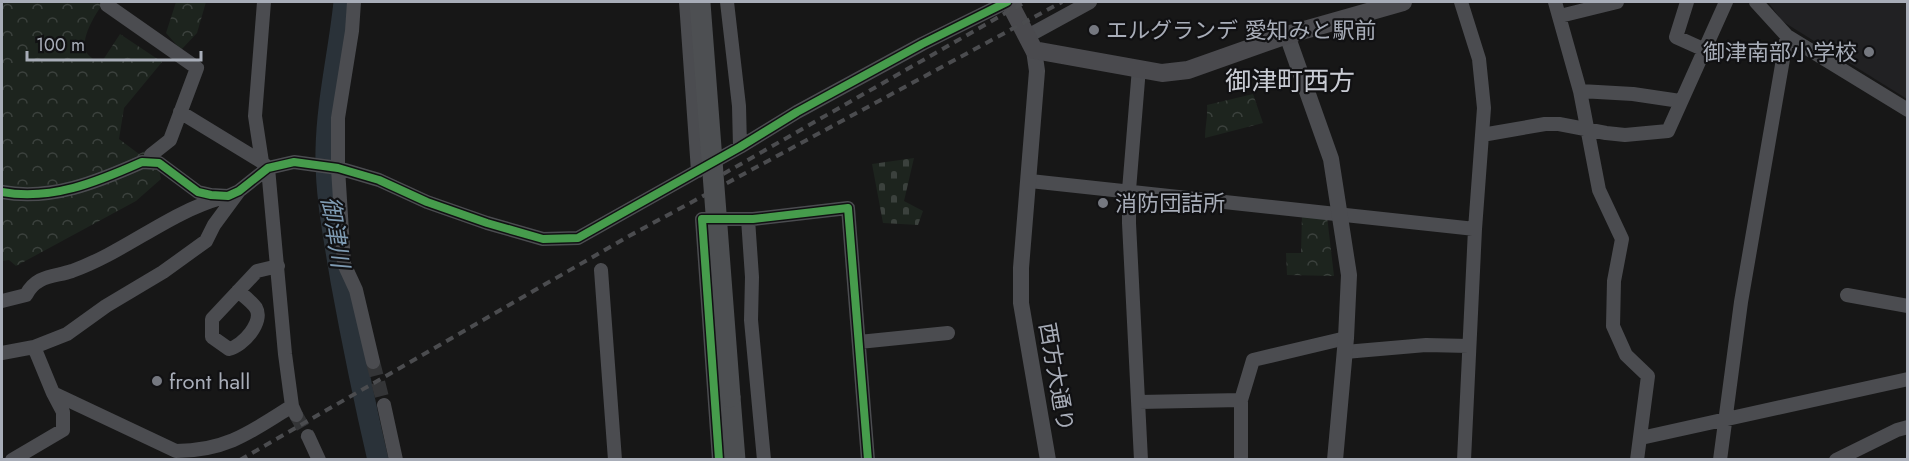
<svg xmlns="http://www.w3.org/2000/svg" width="1909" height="461" font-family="Jost,'Noto Sans JP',sans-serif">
	<defs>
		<pattern id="forest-crowns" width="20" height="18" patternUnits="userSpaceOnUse" patternTransform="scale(1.5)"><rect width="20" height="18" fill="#1d241e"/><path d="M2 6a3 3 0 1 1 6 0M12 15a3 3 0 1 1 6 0" fill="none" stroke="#3b413d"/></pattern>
		<pattern id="cemetery-stones" width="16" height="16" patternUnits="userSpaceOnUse" patternTransform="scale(1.5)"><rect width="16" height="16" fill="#1d241e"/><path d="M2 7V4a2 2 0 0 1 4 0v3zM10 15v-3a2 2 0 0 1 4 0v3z" fill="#3b413d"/></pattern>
	</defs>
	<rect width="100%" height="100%" fill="#171717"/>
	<path fill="#212123" d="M1768,2H1907V99L1782,21Z"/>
	<path fill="url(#forest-crowns)" d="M2,2H104C96,13 80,38 86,52C88,55 91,57 93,59L103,60L120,34L162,62L124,108L119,139L139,154L147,150L156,156L161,179L136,201L16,266L9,260L2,261Z
		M176,2H206L197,33L181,50L166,33Z
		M1253,94L1263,123L1205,138C1205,126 1208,117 1207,105Z
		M1302,214L1327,216L1334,276L1287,275L1286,253H1301Z"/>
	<path fill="url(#cemetery-stones)" d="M914,158L904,201L923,211L918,225L883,223L872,164Z"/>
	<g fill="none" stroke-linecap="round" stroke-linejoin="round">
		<path stroke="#2a3239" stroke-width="21" d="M344,2C339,51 327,100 326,150C325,194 334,238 341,281C352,341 364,400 378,460"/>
		<path stroke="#343537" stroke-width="14" stroke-dasharray="14 7" stroke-linecap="butt" d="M373,362L384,405
			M296,415L308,436"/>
		<path stroke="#4b4c50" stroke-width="14" d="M109,2L107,5L197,68L170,140L151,155V162
			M264,2L255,116L262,162L268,168L285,354L292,406L296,415
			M354,2L352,31L338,118V168L344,264L356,290L373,362
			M686,2L698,171
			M727,2L739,106L740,147
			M1461,2L1479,59L1484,108L1475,229L1464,460
			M1555,2L1580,91L1599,190L1622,239L1614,281L1613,326L1626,355L1648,376L1637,460
			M1687,2L1676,37L1705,50
			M1756,2L1787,36L1908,110
			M1560,16L1617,2
			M1026,37L1090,2
			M1139,68L1129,190V223L1141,460
			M1580,91L1633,94L1680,101
			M180,112L262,162
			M1482,135L1545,124H1559L1606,133L1625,135L1668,131L1726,2
			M1030,181L1475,229
			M2,192C51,201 97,182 142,162L159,163L198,192L211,195L228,196L239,191L268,168L294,162L338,168L379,180L427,202L487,223L543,239L578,238L740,147L797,112L922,44L1007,2
			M748,219L752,277L751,320L764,460
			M601,270L615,460
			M238,291C244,296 252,302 256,308C264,322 243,346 229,349L212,337V319L257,271L278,266
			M1847,295L1908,306
			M2,301L26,295C36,275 54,277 72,271C125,252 168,213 221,198
			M859,342L948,333
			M1345,352L1426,345L1469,346
			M2,353L34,347
			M53,393L176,451C226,451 251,432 292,406
			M1139,402L1241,400
			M384,405L396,460
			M308,436L319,460
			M1641,438L1908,379
			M12,460L63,430V412L53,393L34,347L67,334L106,306L163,272L206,241L214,225L239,191
			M719,460L702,219H753L848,208L868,460
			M1241,460V400L1253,360L1346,338
			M1720,460L1741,302L1787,36
			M1836,460L1897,430L1908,427"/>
		<path stroke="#4b4c50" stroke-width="16" d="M1287,35L1331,159L1349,275L1346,338L1335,460
			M1034,50L1037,71L1021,268V303L1048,460"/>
		<path stroke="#4a4a4e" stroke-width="18" d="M1009,2L1034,50L1162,73L1188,70L1287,35L1403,2"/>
		<path stroke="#4d4f52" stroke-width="21" d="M730,397L735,460"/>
		<path stroke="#4b4c4f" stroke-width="4" stroke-dasharray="8 6" stroke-linecap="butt" d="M711,181L1025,2
			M240,460L629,236L1062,2"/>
		<path stroke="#4d4f52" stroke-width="21" d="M700,3L730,397"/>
		<g stroke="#111113" stroke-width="11">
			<path id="cycleway" d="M2,192C51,201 97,182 142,162L159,163L198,192L211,195L228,196L239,191L268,168L294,162L338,168L379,180L427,202L487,223L543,239L578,238L740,147L797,112L922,44L1007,2
				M719,460L702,219H753L848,208L868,460"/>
		</g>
		<use href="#cycleway" stroke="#469c4c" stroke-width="8"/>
	</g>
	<g fill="#757880" stroke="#111113" stroke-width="2">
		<circle cx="1094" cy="30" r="6"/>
		<circle cx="1869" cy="52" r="6"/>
		<circle cx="1103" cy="203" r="6"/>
		<circle cx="157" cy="381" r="6"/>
	</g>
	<g text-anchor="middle" stroke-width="4.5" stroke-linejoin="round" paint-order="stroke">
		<g font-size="22" fill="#a8adb8" stroke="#111113" text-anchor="start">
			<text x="1106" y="38">エルグランデ 愛知みと駅前</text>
			<text x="1857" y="60" text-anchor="end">御津南部小学校</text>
			<text x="1115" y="211">消防団詰所</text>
			<text x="169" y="389">front hall</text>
		</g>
		<g font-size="22" fill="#a8adb8" stroke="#111113">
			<text transform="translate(1057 377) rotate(80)" y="8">西方大通り</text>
		</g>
		<g font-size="24" font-style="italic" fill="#7f9bb3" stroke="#111113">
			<text transform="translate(335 232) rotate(81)" y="8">御津川</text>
		</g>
		<g font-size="26" fill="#c9ccd4" stroke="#111113">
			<text x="1290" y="90">御津町西方</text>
		</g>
	</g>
	<rect width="1909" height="461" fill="none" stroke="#a8adb8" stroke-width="6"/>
	<path d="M27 51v9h174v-9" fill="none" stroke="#a8adb8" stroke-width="3"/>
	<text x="36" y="51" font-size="18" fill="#a8adb8" stroke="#111113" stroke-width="4.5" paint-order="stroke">100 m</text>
</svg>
